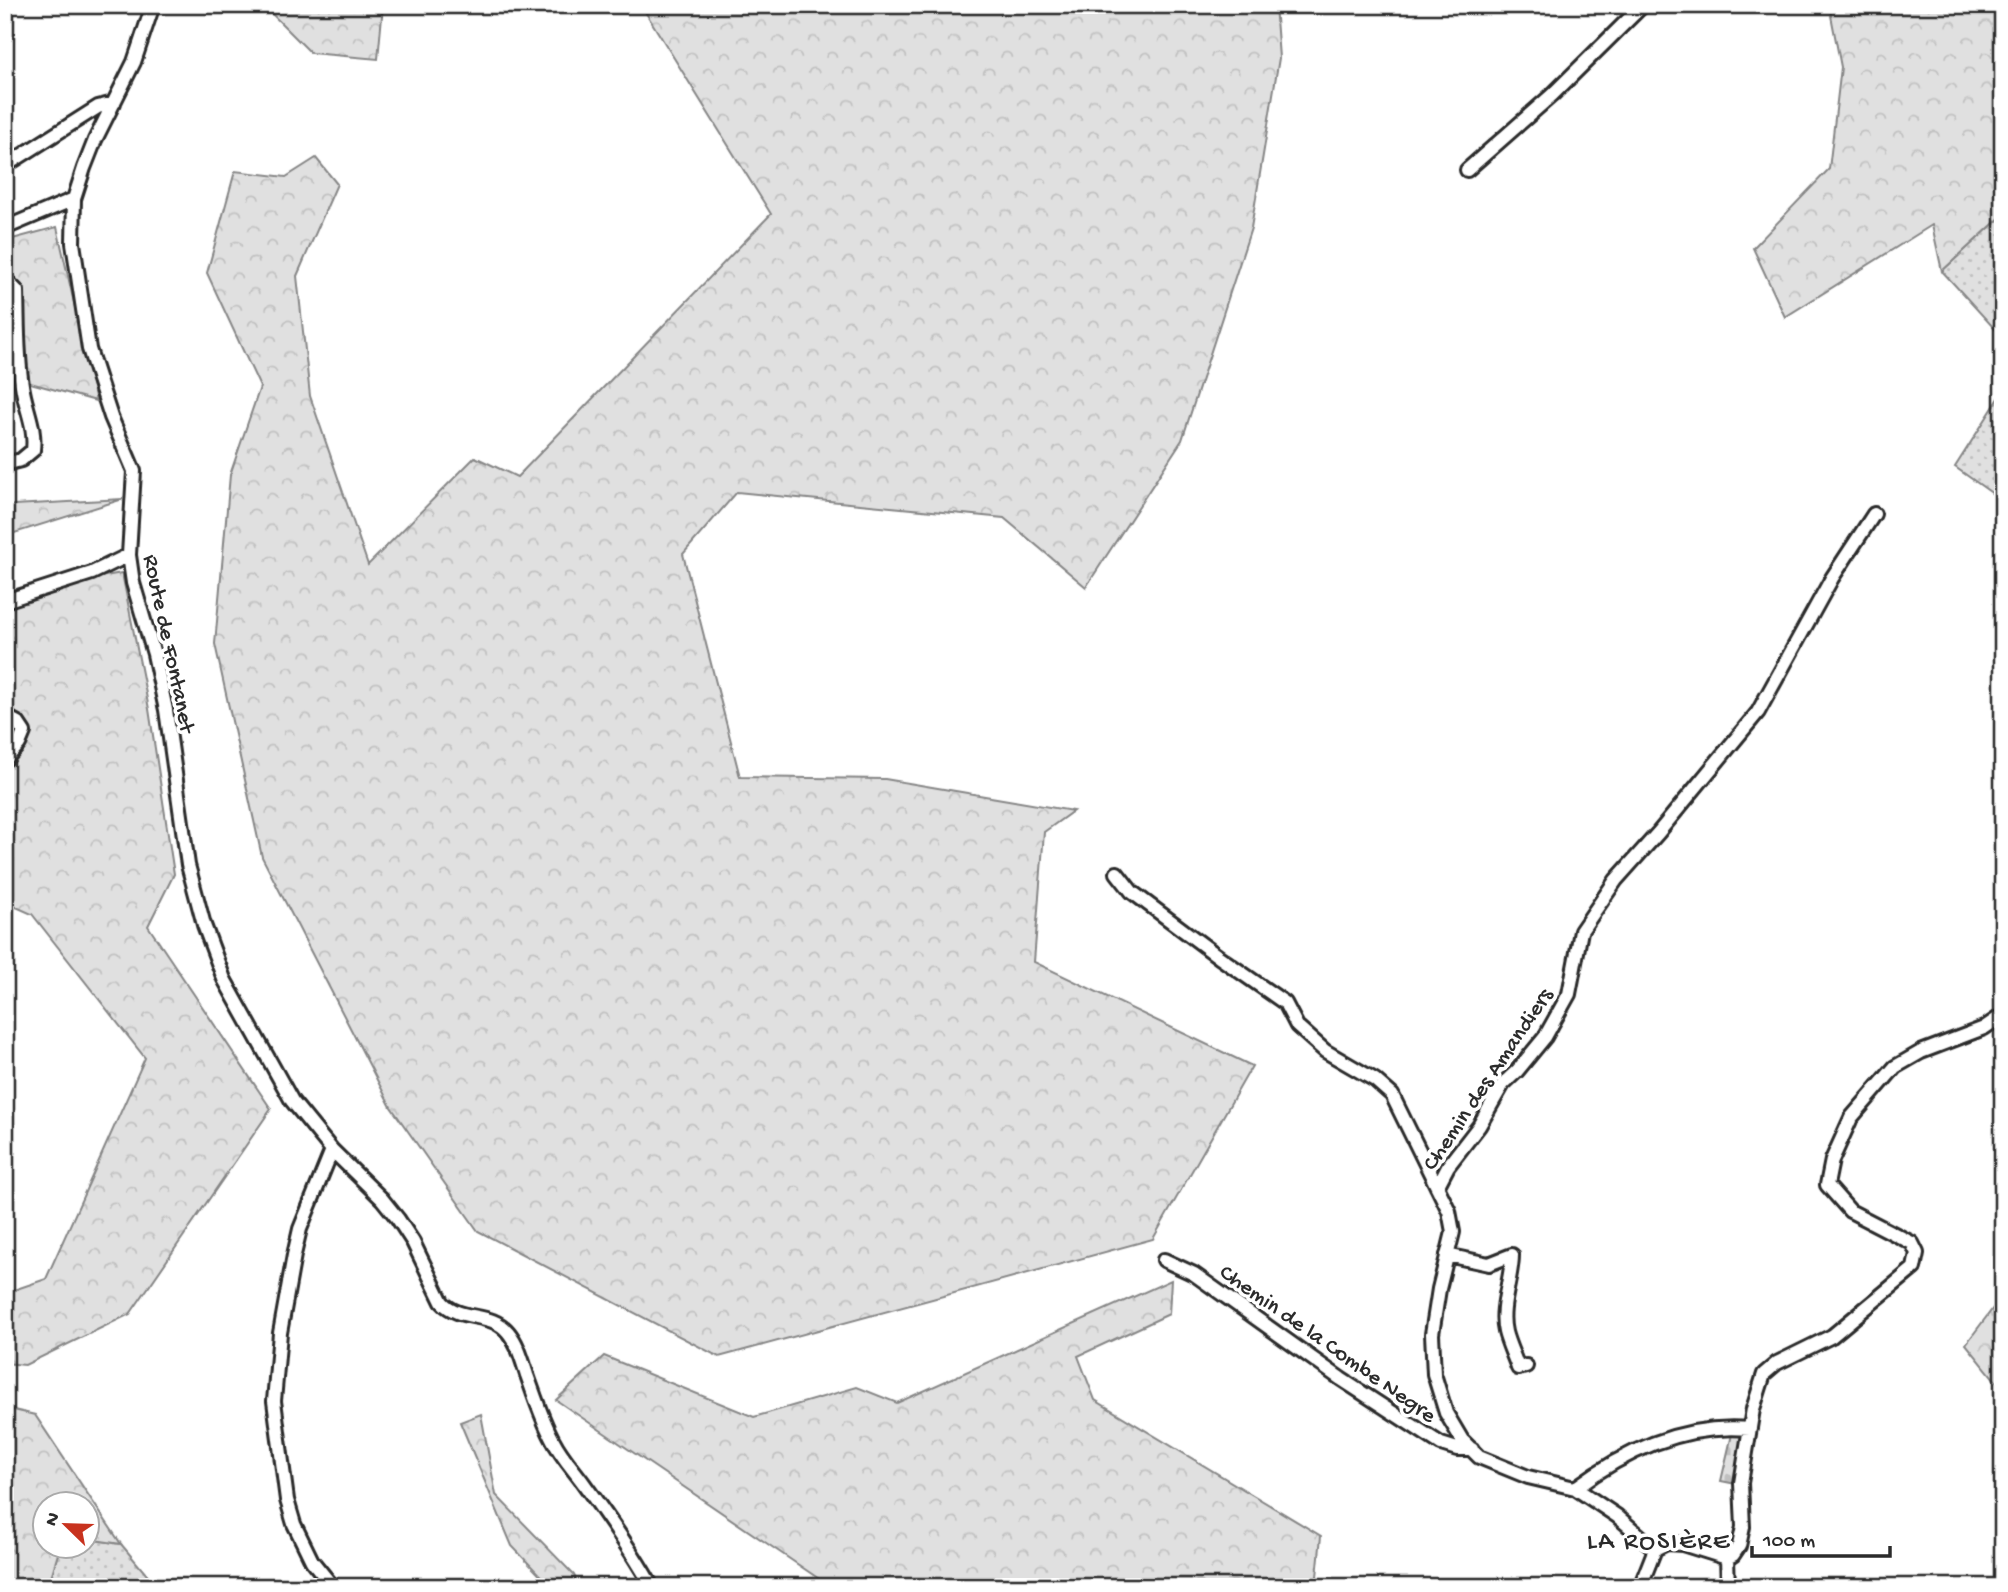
<svg xmlns="http://www.w3.org/2000/svg" width="2008" height="1592" font-family="'Gochi Hand',sans-serif">
	<defs>
		<pattern id="grass-dots" width="8" height="8" patternUnits="userSpaceOnUse" patternTransform="scale(1.75)"><rect width="8" height="8" fill="#e0e0e0"/><path d="M2 2h.1M6 6h.1" fill="none" stroke="#c0c0c0" stroke-width="1.8" stroke-linecap="round"/></pattern>
		<pattern id="forest-crowns" width="20" height="18" patternUnits="userSpaceOnUse" patternTransform="scale(1.75)"><rect width="20" height="18" fill="#e0e0e0"/><path d="M2 6a3 3 0 1 1 6 0M12 15a3 3 0 1 1 6 0" fill="none" stroke="#c0c0c0"/></pattern>
		<pattern id="cemetery-stones" width="16" height="16" patternUnits="userSpaceOnUse" patternTransform="scale(1.75)"><rect width="16" height="16" fill="#e0e0e0"/><path d="M2 7V4a2 2 0 0 1 4 0v3zM10 15v-3a2 2 0 0 1 4 0v3z" fill="#c0c0c0"/></pattern>
	</defs>
	<rect width="100%" height="100%" fill="#fff"/>
	<filter id="ink" filterUnits="userSpaceOnUse"><feTurbulence type="fractalNoise" baseFrequency=".0143" numOctaves="2"/><feDisplacementMap in="SourceGraphic" scale="14" xChannelSelector="R" yChannelSelector="G"/><feConvolveMatrix kernelMatrix="1 2 1 2 8 2 1 2 1" color-interpolation-filters="sRGB"/></filter>
	<g filter="url(#ink)">
		<path fill="url(#grass-dots)" stroke="#868686" stroke-width="2" d="M2003,215V338L1942,271Z
			M2003,392V501L1955,467Z
			M88,1539L121,1544L157,1587H48L60,1547L88,1546Z"/>
		<path fill="url(#forest-crowns)" stroke="#868686" stroke-width="2" d="M263,5H383L378,59L311,53Z
			M641,5H1275L1279,58L1251,228L1182,440L1086,587L1004,518L737,492L683,554L740,777L885,779L1073,811L1044,832L1034,962L1252,1066L1153,1239L719,1357L478,1231L391,1107L262,857L215,644L230,475L260,387L207,273L235,171L286,177L316,158L337,184L297,276L310,396L368,565L475,457L517,477L771,214Z
			M1829,5H1981L2003,16V215L1942,271L1932,225L1785,317L1753,248L1829,169L1841,67Z
			M57,227L96,401L5,376V241Z
			M123,499L5,536V508L14,505Z
			M122,573L149,709L174,874L148,926L271,1109L130,1314L25,1365L5,1363V1293L46,1279L145,1058L32,914L5,902V594Z
			M1171,1280L1169,1314L1078,1356L1095,1400L1321,1536L1316,1587H831L556,1400L604,1356L754,1417L857,1387L897,1403Z
			M2003,1295V1390L1966,1344Z
			M5,1408L35,1415L121,1544L88,1539V1504H46V1546L60,1547L48,1587H5Z
			M481,1414L496,1495L574,1575L579,1587H551L512,1546L460,1422Z"/>
		<path fill="url(#cemetery-stones)" stroke="#868686" stroke-width="2" d="M1733,1430L1746,1432L1736,1484L1721,1481Z"/>
		<g fill="none" stroke-linecap="round" stroke-linejoin="round">
			<g stroke="#2b2b2b" stroke-width="18">
				<path id="minor" d="M153,5L134,62L95,140L84,168L74,199L73,243L89,349L111,417L134,471L129,555L133,583L154,654L166,710L188,865L204,925L224,979L292,1101L332,1150L382,1199L398,1219L413,1242L442,1302C460,1322 491,1311 508,1332C518,1344 522,1360 527,1375C535,1397 542,1420 553,1440C561,1456 574,1470 584,1484C608,1517 632,1551 652,1587
					M5,166L98,107L114,103
					M1467,170L1552,95L1643,5
					M5,228L74,199
					M5,279L17,291C18,322 17,354 22,385C25,408 36,427 33,450L21,460L5,464
					M5,601L92,573L129,555
					M5,716L18,723L24,732L19,744L5,760
					M1117,873L1132,892L1219,957L1285,1003L1297,1026L1325,1051L1375,1080L1392,1095L1449,1211L1453,1232L1439,1289L1432,1334L1434,1374L1446,1413L1462,1440L1479,1457L1528,1477L1575,1488L1617,1516L1655,1549
					M332,1150L300,1229L294,1255L280,1333L274,1401L287,1500L294,1524L312,1561L333,1587
					M1437,1187L1448,1166L1479,1126L1503,1084L1517,1071L1545,1037L1569,994L1581,931L1616,880L1658,833L1758,712L1832,578L1874,514
					M1447,1255L1489,1264L1512,1255C1512,1279 1499,1307 1505,1332C1508,1344 1514,1356 1518,1368L1526,1366
					M1164,1260L1194,1274L1341,1379L1441,1444L1457,1449H1472
					M1575,1488C1626,1450 1685,1423 1750,1429
					M1655,1549L1667,1543L1682,1544L1727,1558
					M1727,1558L1733,1555L1739,1546L1743,1527L1741,1483L1753,1409L1764,1374L1777,1363L1832,1336L1914,1268L1917,1253L1912,1243L1850,1211L1827,1185L1832,1160L1851,1118L1895,1067L1921,1052L1984,1028L2003,1015
					M1727,1558L1728,1587
					M1640,1587L1655,1549"/>
			</g>
			<use href="#minor" stroke="#fff" stroke-width="12"/>
		</g>
	</g>
	<g text-anchor="middle" stroke-width="7" stroke-linejoin="round" paint-order="stroke">
		<g font-size="23" fill="#2b2b2b" stroke="#fff">
			<text transform="translate(171 643) rotate(78)" y="8">Route de Fontanet</text>
			<text transform="translate(1486 1078) rotate(-56)" y="8">Chemin des Amandiers</text>
			<text transform="translate(1329 1342) rotate(35)" y="8">Chemin de la Combe Negre</text>
		</g>
		<g font-size="26" letter-spacing="2" fill="#2b2b2b" stroke="#fff">
			<text x="1659" y="1548">LA ROSIÈRE</text>
		</g>
	</g>
	<rect width="2008" height="1592" fill="none" stroke="#fff" stroke-width="28"/>
	<rect x="14" y="14" width="1980" height="1564" fill="none" stroke="#2b2b2b" stroke-width="2.5" filter="url(#ink)"/>
	<g transform="translate(66 1525) rotate(293)"><circle r="33" fill="#ffffff" stroke="#aaaaaa" stroke-width="2"/>
	<path d="M0-5L12 26L0 18L-12 26Z" fill="#c8321e"/>
	<text y="-10" font-size="19" font-weight="bold" text-anchor="middle" fill="#2b2b2b">N</text>
	</g>
	<path d="M1752 1546v10h138v-10" fill="none" stroke="#2b2b2b" stroke-width="3.5"/>
	<text x="1763" y="1546" font-size="21" fill="#2b2b2b" stroke="#ffffff" stroke-width="5" paint-order="stroke">100 m</text>
</svg>
